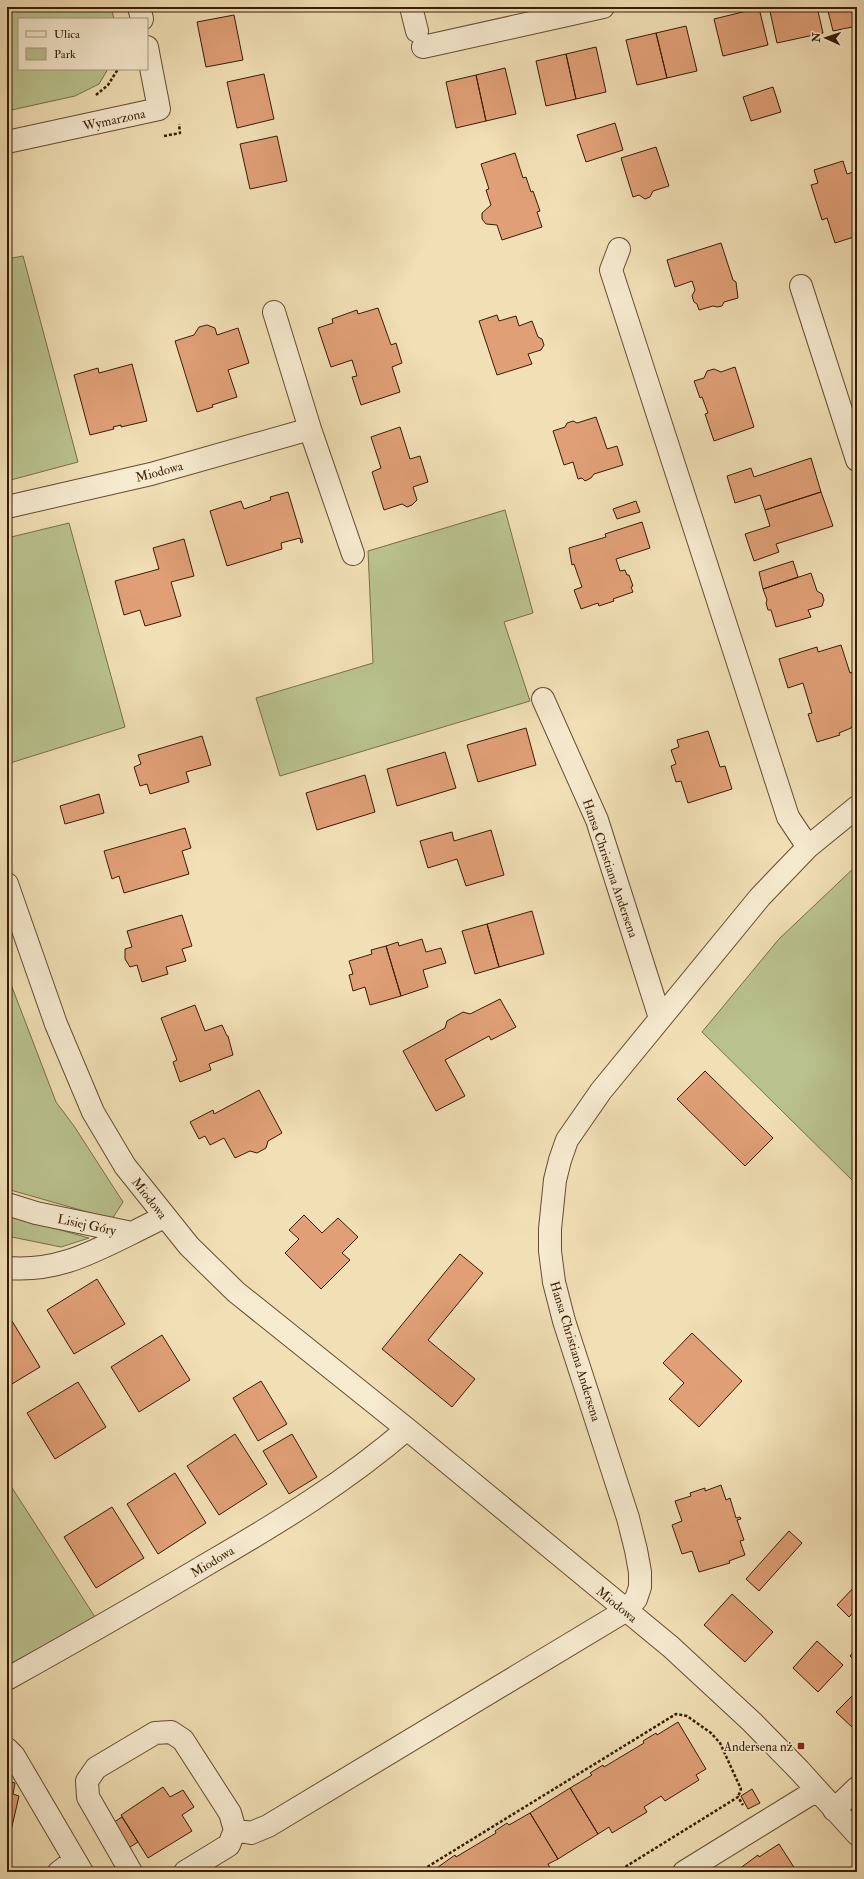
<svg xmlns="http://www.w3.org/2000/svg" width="864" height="1879" font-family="'IM FELL Double Pica',serif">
	<rect width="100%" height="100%" fill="#f1dfb5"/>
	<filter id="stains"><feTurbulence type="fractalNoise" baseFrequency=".005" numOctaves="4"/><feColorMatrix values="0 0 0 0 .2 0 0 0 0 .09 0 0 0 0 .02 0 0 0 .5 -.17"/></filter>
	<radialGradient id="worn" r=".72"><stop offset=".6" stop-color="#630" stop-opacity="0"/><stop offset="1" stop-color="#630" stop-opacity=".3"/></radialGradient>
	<path fill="#b9c28e" stroke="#786f49" d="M7,7H111L114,19H19V69H108L99,84L75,96L7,111Z
		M23,256L78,462L7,481V259Z
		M505,510L533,613L504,622L530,701L280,776L256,698L373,663L368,551Z
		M69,523L125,727L7,764V538Z
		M857,865V1185L702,1032L779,939Z
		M7,974L56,1102L74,1126L123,1202L112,1219L7,1189Z
		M7,1215L89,1238L61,1247L7,1236Z
		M7,1480L95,1617L7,1666Z"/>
	<path fill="#e09f77" stroke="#381c04" d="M769,7H817L823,33L777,43Z
		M827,7H857V26L833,31Z
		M759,8L768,45L723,56L714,19Z
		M234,15L243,60L206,67L197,22Z
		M686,26L697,71L667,78L656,33Z
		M656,33L667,78L637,85L626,40Z
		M596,47L606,92L576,99L566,54Z
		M566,54L576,99L546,106L536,61Z
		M505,68L516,114L486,121L476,75Z
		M264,74L274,119L237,128L227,82Z
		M476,75L486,121L456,128L446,82Z
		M773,87L781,112L751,121L743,97Z
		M615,123L623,150L586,162L577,135Z
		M277,136L287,181L250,189L240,144Z
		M656,147L669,186L653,191L650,197L645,199L639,195L633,197L621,158Z
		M515,153L523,178L526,177L531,192L533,191L540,211L537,212L542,227L502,240L497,225L486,224L482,219V213L491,205L486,190L489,189L481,164Z
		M843,161L847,174L857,171V236L835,243L827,218L822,220L811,185L818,183L814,170Z
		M721,243L733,280L736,282L738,298L724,302L722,306L717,307L713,306L699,310L697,304L694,302L692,296L695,290L692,281L675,287L667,260Z
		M378,308L391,345L396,343L402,363L392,367L400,392L361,405L352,377L357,376L352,360L331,367L318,328L333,323L332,319L357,310L358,314Z
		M497,315L499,321L516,316L519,326L532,321L538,337L542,339L544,345L541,350L528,354L532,364L497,375L479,321Z
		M207,325L215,328L217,335L238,328L249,363L228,370L237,397L212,405L213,407L197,412L175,341L194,335L199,327Z
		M132,364L147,421L121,427V425L113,427L114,429L90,435L74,375L98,368L99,373Z
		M735,367L754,427L714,441L705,414L708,413L702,397L700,398L694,381L704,378L707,371L714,369L721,372Z
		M596,417L607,449L617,446L623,465L594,474L591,478L585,481L582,478L578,479L573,462L564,465L553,431L565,427L567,423L573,421L577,423Z
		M400,427L410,459L420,456L428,482L413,487L417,500L412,505L407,507L402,504L384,510L372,472L381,468L371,437Z
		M811,458L821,492L765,510L760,495L735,503L727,476L751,468L754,477Z
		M288,492L303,542L301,543L300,538L281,543L282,549L227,566L210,511L241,501L244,509L271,500L270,497Z
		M821,492L833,526L776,544L779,552L754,561L745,534L770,526L765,510Z
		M636,501L640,512L617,519L613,509Z
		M642,522L650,548L616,559L620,571L625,570L627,575H629L633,586L631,587L633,592L613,599L614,601L599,606L598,603L581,609L574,590L582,587L574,564L572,565L569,548L606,537L605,534Z
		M184,539L194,576L171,582L181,616L145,626L140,610L124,615L115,581L159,569L153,548Z
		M793,561L798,577L763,589L759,572Z
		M811,573L817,591L822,594L824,600L822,606L808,610L811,617L776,627L771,610H768L766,603L767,600L763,589Z
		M841,645L850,673L856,671L857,674V717L851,728L839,733L840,735L817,742L808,714L812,713L803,683L788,688L779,659L817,647L818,652Z
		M526,728L536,765L478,782L467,745Z
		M708,731L720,767L725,766L732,789L688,803L681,781L676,782L671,766L676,764L671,750L679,747L677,740Z
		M202,736L211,765L186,772L189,782L150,794L147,784L140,786L134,767L141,764L138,755Z
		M445,752L456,788L397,806L387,769Z
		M365,775L375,812L317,830L306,793Z
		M99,794L104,813L65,824L60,806Z
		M185,828L191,848L182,851L189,874L124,893L119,876L112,879L104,851Z
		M491,830L504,875L466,886L457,859L428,868L420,841L452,832L454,841Z
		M532,911L544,954L499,967L487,924Z
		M182,915L192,946L182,949L186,961L166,967L168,974L142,982L137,965L130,967L125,959V949L132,947L127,931Z
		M487,924L499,967L475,974L462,931Z
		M422,939L426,952L441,948L446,963L423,970L428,987L401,996L386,946L398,942L399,946Z
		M386,946L401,996L370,1005L365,987L353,991L349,975L353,974L349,961L372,954L371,950Z
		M500,999L516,1027L491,1040L489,1036L445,1060L465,1096L436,1111L403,1051L445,1028L447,1021L463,1012L470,1014Z
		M195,1005L205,1031L222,1025L227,1036H228L233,1055L209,1064L211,1070L180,1082L173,1062L177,1060L161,1018Z
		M705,1071L773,1138L745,1166L677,1099Z
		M259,1090L282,1133L268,1141L266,1148L257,1153L250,1151L235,1158L224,1138L210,1145L205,1136L199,1139L190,1122L213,1110L214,1114Z
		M304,1215L322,1233L338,1218L358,1237L342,1253L350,1260L321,1289L285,1253L299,1239L289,1230Z
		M460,1254L483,1273L428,1340L475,1379L452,1407L382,1349Z
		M97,1279L125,1324L74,1354L47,1310Z
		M12,1321L40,1367L7,1387V1324Z
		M692,1333L742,1381L699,1427L669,1399L684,1383L663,1363Z
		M162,1335L190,1380L139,1412L111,1367Z
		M261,1381L287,1424L258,1441L233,1398Z
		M78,1382L106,1427L55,1459L27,1413Z
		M235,1434L267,1484L219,1515L187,1466Z
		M292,1434L317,1477L289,1494L263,1451Z
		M175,1473L206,1523L158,1554L127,1504Z
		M721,1485L726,1500L730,1498L736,1518L740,1517L741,1519L737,1520L744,1540L740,1541L745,1555L729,1561L730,1563L699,1572L692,1551L682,1554L672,1525L682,1521L675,1501L691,1496L690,1493L705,1488V1491Z
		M112,1507L144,1558L96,1588L64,1537Z
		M789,1531L802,1543L759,1591L746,1579Z
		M857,1584V1608L849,1617L837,1605Z
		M732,1594L773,1632L745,1662L704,1625Z
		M817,1641L843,1665L818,1692L793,1668Z
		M857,1648V1662L850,1656Z
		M857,1691V1726L854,1729L836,1712Z
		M678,1722L706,1769L696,1775L699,1780L665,1801L661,1796L644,1807L647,1812L612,1833L609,1827L598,1834L570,1788L592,1775L590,1773L603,1765L604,1767L644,1743L643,1741L656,1733L657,1735Z
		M7,1781L15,1783L13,1794L19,1796L10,1835L7,1834Z
		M163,1787L170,1797L183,1790L194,1807L182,1815L192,1831L148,1858L121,1815Z
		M570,1788L598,1834L558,1859L530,1813Z
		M752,1789L760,1803L748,1809L741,1796Z
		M530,1813L558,1859L548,1864L551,1870L548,1872H431L455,1855L456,1857L496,1833L495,1831L507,1823L509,1825Z
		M122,1817L138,1842L127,1849L111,1824Z
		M779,1844L797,1872H735L758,1855L759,1857Z"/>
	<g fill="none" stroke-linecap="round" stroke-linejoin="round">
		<g stroke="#664d30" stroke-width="24">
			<path id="minor" d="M139,7L142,19
				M411,7L417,31
				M423,47L603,7
				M7,142L159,109L147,47
				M619,249L611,270L788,817L808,847
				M801,286L857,460
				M274,312L310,429L353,554
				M7,507L151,474L310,429
				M543,699L597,820L660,1018
				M7,884L56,1024L93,1112L125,1166L189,1246L236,1292L407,1429L671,1647L752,1722L799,1770L857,1834
				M7,1204L36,1213L132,1233L164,1217
				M7,1268C56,1272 89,1254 132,1233
				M7,1679C75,1641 142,1603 209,1563C278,1523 347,1481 407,1429
				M7,1749L14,1756L82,1872
				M834,1810L857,1788
				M235,1830L251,1833L268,1826L625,1611L636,1599L640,1587V1572L636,1550L628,1518L564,1321L554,1282L550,1251V1229L555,1180L560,1160L567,1140L601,1091L760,897L808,847L857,807
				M59,1872L75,1860
				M131,1872L88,1797L87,1781L96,1768L155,1733L171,1732L183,1740L230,1813L235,1830L229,1845L185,1872
				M684,1872L817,1790"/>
		</g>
		<path stroke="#381c04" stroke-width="2.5" stroke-dasharray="3 2" stroke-linecap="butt" d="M96,95L108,85L118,69
			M164,136L180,133L179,124
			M419,1872L676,1714L687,1716L711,1733L720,1743L741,1789L738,1797
			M617,1872L738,1797L743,1805"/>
		<use href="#minor" stroke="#f6eacf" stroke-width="22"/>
	</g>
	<rect fill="#8f2418" stroke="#f6eacf" stroke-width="1.5" x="797" y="1742" width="8" height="8" rx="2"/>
	<g text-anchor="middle" stroke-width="3" stroke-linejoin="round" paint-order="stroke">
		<g font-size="13" fill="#381c04" stroke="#f6eacf">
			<text transform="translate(114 119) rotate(-12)" y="5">Wymarzona</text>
			<text transform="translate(159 471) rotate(-15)" y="5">Miodowa</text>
			<text transform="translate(611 868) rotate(71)" y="5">Hansa Christiana Andersena</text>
			<text transform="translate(150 1198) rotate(52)" y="5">Miodowa</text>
			<text transform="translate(87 1224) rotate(12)" y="5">Lisiej Góry</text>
			<text transform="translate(576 1351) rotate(73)" y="5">Hansa Christiana Andersena</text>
			<text transform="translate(212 1561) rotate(-31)" y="5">Miodowa</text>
			<text transform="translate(617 1604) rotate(39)" y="5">Miodowa</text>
		</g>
		<g font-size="13" fill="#381c04" stroke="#f6eacf" text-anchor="end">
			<text x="793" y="1751">Andersena nż</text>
		</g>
	</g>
	<rect width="864" height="1879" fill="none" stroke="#f1dfb5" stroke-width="24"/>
	<rect x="8" y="8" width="848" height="1863" fill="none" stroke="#381c04" stroke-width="2"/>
	<rect x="12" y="12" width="840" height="1855" fill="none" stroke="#381c04"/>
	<rect x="18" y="18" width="130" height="52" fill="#f6eacf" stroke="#aa987e"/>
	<rect x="26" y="31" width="20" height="6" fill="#f6eacf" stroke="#aa987e"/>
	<text x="54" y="38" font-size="12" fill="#381c04">Ulica</text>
	<rect x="26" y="48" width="20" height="12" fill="#b9c28e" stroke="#aa987e"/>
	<text x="54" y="58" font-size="12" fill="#381c04">Park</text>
	<g transform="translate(826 38) rotate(273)" stroke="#f6eacf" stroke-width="3" paint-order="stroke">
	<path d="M0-3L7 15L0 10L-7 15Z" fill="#381c04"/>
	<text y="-6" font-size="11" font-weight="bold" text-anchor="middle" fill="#381c04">N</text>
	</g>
	<rect width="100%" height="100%" filter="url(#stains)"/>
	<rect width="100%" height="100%" fill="url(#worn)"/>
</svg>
